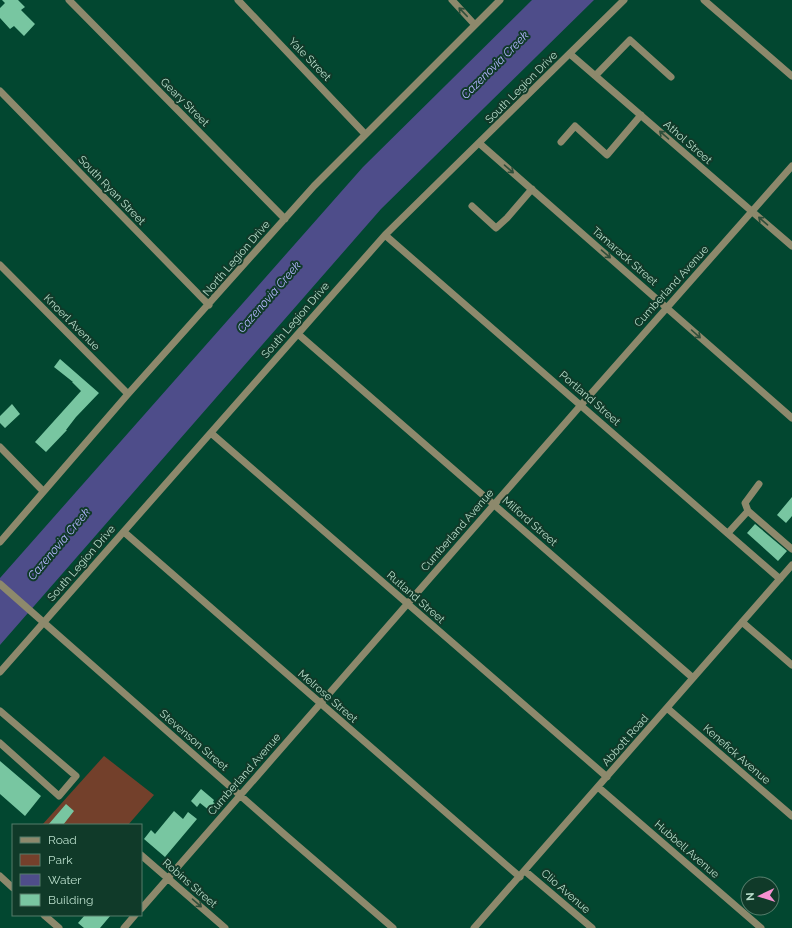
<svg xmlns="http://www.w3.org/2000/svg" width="792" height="928" font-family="Raleway,sans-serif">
	<rect width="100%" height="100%" fill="#024730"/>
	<path fill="#73402b" d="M104,756L154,795L128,825H42Z"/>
	<path fill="#4e4d8a" d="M532,0H594L381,209L0,645V578L363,167Z"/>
	<path fill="#78c6a1" d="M2,0H18L25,7L21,10L35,24L24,36L14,26L10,29L0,18V8L5,3Z
		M60,359L99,393L76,417L66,430H67L46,452L35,442L81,391L72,382H73L54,367Z
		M12,404L20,414L5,428L0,423V416Z
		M792,497V516L786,523L777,515Z
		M755,524L787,551L778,561L747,533Z
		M0,761L41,796L25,816L0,794Z
		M201,789L214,800L213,802L216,804L210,811L200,803L197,807L191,801Z
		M66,804L74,811L63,825H48Z
		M174,811L183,819L188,812L197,819L165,857L144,839L151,830L155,834Z
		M85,915H111L100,928H84L78,923Z"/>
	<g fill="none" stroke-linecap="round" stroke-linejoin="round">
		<path stroke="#8d896c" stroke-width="7" d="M69,0L285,219
			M238,0L365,134
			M452,0L475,25
			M704,0L792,76
			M570,54L792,246
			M596,75L630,40L671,77
			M0,91L209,305
			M561,142L575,126L607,155L641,115
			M479,143L792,418
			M472,206L496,228L507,218L532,189
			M385,235L780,579
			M0,265L128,394
			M298,334L693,678
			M211,433L607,777
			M0,447L43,491
			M748,511L745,503L759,484
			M124,532L520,877
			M728,533L748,511L792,549
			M0,542L128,394L314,186L500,0
			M0,584L284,834L393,928
			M742,622L792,665
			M0,672L385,235L624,0
			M667,708L792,816
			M0,711L76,776L59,796L0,743
			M598,787L761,928
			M141,855L225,928
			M525,871L592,928
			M0,876L13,888
			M141,909L581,405L792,166
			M44,915L59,928
			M124,928L135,915
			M474,928L792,565"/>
	</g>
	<defs><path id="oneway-shaft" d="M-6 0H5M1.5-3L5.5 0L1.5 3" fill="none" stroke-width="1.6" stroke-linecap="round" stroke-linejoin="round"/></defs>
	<g stroke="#2f4e3a">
		<use href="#oneway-shaft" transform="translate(463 12) rotate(-134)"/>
		<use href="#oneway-shaft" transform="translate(664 135) rotate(-139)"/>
		<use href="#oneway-shaft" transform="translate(509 169) rotate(41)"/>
		<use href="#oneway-shaft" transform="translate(763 221) rotate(-139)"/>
		<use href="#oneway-shaft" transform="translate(606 254) rotate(41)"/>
		<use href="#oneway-shaft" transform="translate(696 334) rotate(42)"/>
		<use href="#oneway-shaft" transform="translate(197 903) rotate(41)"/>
	</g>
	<g text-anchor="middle" stroke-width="4" stroke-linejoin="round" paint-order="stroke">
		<g font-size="11" fill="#b9decb" stroke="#103a29">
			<text transform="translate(310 59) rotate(46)" y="4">Yale Street</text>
			<text transform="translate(521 87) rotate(-45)" y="4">South Legion Drive</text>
			<text transform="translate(185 102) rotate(45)" y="4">Geary Street</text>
			<text transform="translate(688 142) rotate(41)" y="4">Athol Street</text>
			<text transform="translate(112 190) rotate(46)" y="4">South Ryan Street</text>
			<text transform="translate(625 256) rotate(41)" y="4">Tamarack Street</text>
			<text transform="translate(236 258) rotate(-49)" y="4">North Legion Drive</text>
			<text transform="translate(671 286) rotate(-48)" y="4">Cumberland Avenue</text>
			<text transform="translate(295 320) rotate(-49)" y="4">South Legion Drive</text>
			<text transform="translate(72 322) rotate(45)" y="4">Knoerl Avenue</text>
			<text transform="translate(590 398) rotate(41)" y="4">Portland Street</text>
			<text transform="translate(530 521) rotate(41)" y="4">Milford Street</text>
			<text transform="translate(457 530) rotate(-49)" y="4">Cumberland Avenue</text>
			<text transform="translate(81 563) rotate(-49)" y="4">South Legion Drive</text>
			<text transform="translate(416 597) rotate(41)" y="4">Rutland Street</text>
			<text transform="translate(328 696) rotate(41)" y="4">Melrose Street</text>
			<text transform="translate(194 740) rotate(41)" y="4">Stevenson Street</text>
			<text transform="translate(625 740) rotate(-49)" y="4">Abbott Road</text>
			<text transform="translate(737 754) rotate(41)" y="4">Kenefick Avenue</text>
			<text transform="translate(244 774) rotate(-49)" y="4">Cumberland Avenue</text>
			<text transform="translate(687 849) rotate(41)" y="4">Hubbell Avenue</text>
			<text transform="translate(190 883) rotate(41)" y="4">Robins Street</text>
			<text transform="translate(566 891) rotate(41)" y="4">Clio Avenue</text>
		</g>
		<g font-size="12" font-style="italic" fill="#b4b6ff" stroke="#103a29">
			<text transform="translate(495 65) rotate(-45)" y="4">Cazenovia Creek</text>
			<text transform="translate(269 297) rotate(-49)" y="4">Cazenovia Creek</text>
			<text transform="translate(59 544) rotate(-50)" y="4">Cazenovia Creek</text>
		</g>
	</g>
	<rect x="12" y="824" width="130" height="92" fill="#103a29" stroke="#547c6a"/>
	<rect x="20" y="837" width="20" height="6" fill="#8d896c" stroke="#547c6a"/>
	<text x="48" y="844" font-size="12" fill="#b9decb">Road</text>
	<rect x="20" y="854" width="20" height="12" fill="#73402b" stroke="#547c6a"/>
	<text x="48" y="864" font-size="12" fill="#b9decb">Park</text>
	<rect x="20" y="874" width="20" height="12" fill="#4e4d8a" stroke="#547c6a"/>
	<text x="48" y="884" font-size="12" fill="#b9decb">Water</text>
	<rect x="20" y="894" width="20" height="12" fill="#78c6a1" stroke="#547c6a"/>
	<text x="48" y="904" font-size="12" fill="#b9decb">Building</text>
	<g transform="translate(760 896) rotate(266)"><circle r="19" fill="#103a29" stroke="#547c6a"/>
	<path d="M0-3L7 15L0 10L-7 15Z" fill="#f690d0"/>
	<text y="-6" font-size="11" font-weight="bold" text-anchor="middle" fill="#b9decb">N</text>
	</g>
</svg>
